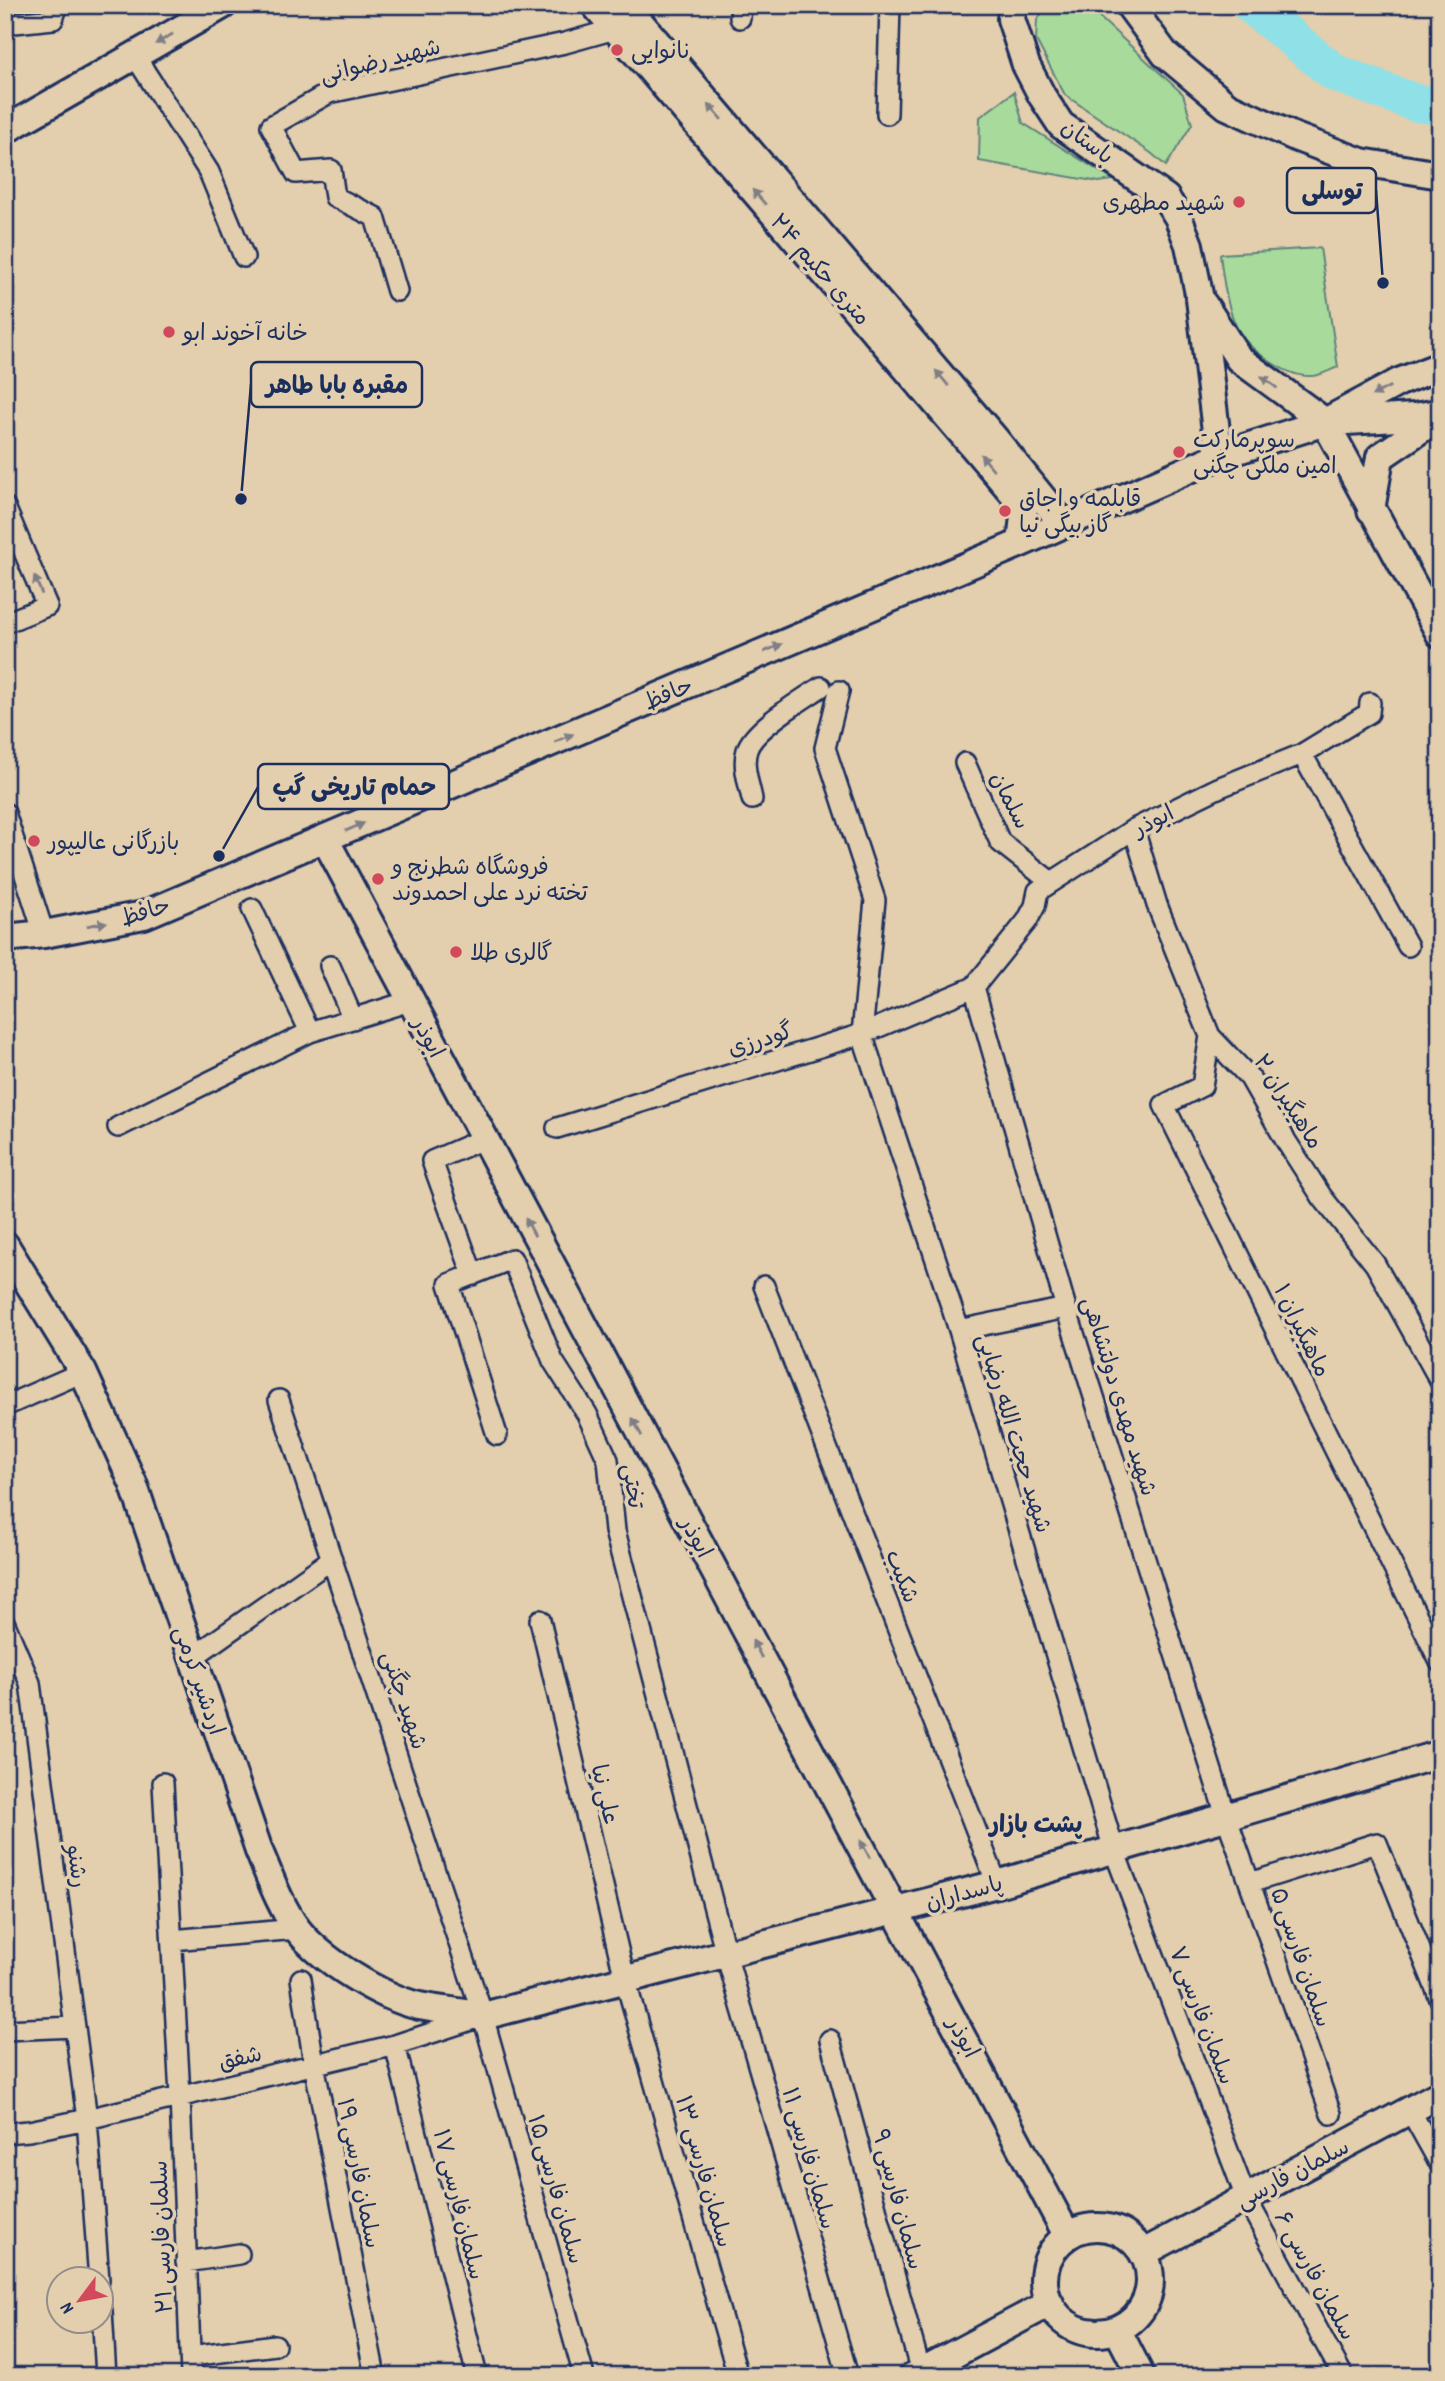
<svg xmlns="http://www.w3.org/2000/svg" width="1445" height="2381" font-family="Dekko,'Playpen Sans Arabic',sans-serif">
	<rect width="100%" height="100%" fill="#e3cead"/>
	<filter id="ink" filterUnits="userSpaceOnUse"><feTurbulence type="fractalNoise" baseFrequency=".0143" numOctaves="2"/><feDisplacementMap in="SourceGraphic" scale="14" xChannelSelector="R" yChannelSelector="G"/><feConvolveMatrix kernelMatrix="1 2 1 2 8 2 1 2 1" color-interpolation-filters="sRGB"/></filter>
	<g filter="url(#ink)">
		<path fill="#a7da9b" stroke="#61847c" stroke-width="2" d="M1048,5H1086L1183,94L1192,124L1166,166L1151,153L1065,95L1036,40L1037,20Z
			M1014,92L1023,123L1113,180L1099,182L979,161L980,117Z
			M1320,248L1338,367C1330,370 1320,376 1312,376C1287,378 1248,350 1237,328C1226,305 1223,278 1220,254Z"/>
		<g fill="none" stroke-linecap="round" stroke-linejoin="round">
			<path stroke="#8fe1e7" stroke-width="38" d="M1251,5L1335,73L1416,103L1440,106"/>
			<g stroke="#1b2f5e" stroke-width="24">
				<path id="street" d="M740,18L741,5
					M5,24L53,19L58,5
					M135,56L209,172L244,257
					M887,114L890,5
					M397,291L375,217L335,197L331,170L296,173L271,126L329,93L565,43L615,29
					M5,507L47,606L5,623
					M839,691L825,748L875,900L862,1034L959,1330L1114,1850L1246,2198L1343,2376
					M1302,754L1408,946
					M965,763L1000,842L1051,882
					M752,799C749,784 742,765 747,750C753,729 802,700 821,687
					M5,813L44,934
					M1134,829L1157,905L1210,1036L1250,1078L1286,1141L1322,1197L1375,1264L1440,1381
					M252,909L310,1032
					M330,966L353,1019
					M974,987L1066,1308L1226,1816L1331,2114
					M1210,1036L1202,1086L1164,1105L1440,1662
					M118,1127L310,1032L410,1001
					M557,1128L862,1034L974,987L1027,921L1035,906L1038,891L1134,829L1218,788L1302,754L1369,713L1370,703
					M473,1275L432,1161L483,1139
					M764,1286L997,1884
					M959,1330L1066,1308
					M279,1400L483,2016L584,2376
					M5,1406L83,1372
					M497,1435L449,1284L512,1259L553,1361L587,1414L608,1460L615,1531L726,1954L848,2376
					M540,1620L625,1979L738,2376
					M5,1624L30,1683L87,2119L99,2280
					M193,1657L332,1559
					M163,1783L180,2096L191,2376
					M1250,1883L1377,1843L1440,1999
					M172,1940L297,1929
					M301,1979L314,2064L375,2376
					M5,2030L75,2027
					M830,2040L922,2376
					M395,2045L477,2376
					M1410,2110L1440,2164
					M5,2133L29,2131L87,2119L395,2045L480,2017
					M186,2262L239,2254
					M102,2311L106,2376
					M191,2356L275,2345"/>
			</g>
			<g stroke="#1b2f5e" stroke-width="32">
				<path id="secondary" d="M595,5L1014,494L1024,516L1021,543
					M625,5L995,439L1064,525
					M1013,5L1011,19L1026,65L1042,96L1061,125L1166,198L1178,217L1189,245L1200,299L1219,456
					M1129,5L1165,54L1227,106L1295,137L1361,162L1434,174L1440,173
					M5,130L223,5
					M1204,305L1239,359L1325,422L1440,634
					M1330,422L1414,417L1438,413
					M1371,510L1380,457L1440,416
					M325,839C571,1305 823,1768 1067,2235
					M5,938L44,934L144,915L1021,543L1219,456L1325,422L1399,382L1440,366
					M5,1245L83,1372L133,1483L259,1851C270,1877 280,1906 297,1929C321,1960 381,1997 419,2006C440,2010 462,2012 483,2016L997,1884L1440,1754
					M1044 2280a53 53 0 1 1 106 0a53 53 0 1 1-106 0Z
					M1143,2253L1440,2094
					M1117,2329L1141,2376
					M913,2376L1050,2303"/>
			</g>
			<use href="#street" stroke="#e3cead" stroke-width="19"/>
			<use href="#secondary" stroke="#e3cead" stroke-width="26"/>
		</g>
		<defs><path id="oneway-solid" d="M-6-.8H1V-3.2L6.5 0L1 3.2V.8H-6Z" transform="scale(1.75)"/></defs>
		<g fill="#7f7e86">
			<use href="#oneway-solid" transform="translate(164 39) rotate(150)"/>
			<use href="#oneway-solid" transform="translate(715 112) rotate(-131)"/>
			<use href="#oneway-solid" transform="translate(759 197) rotate(-131)"/>
			<use href="#oneway-solid" transform="translate(942 378) rotate(-130)"/>
			<use href="#oneway-solid" transform="translate(1269 382) rotate(-143)"/>
			<use href="#oneway-solid" transform="translate(1381 391) rotate(153)"/>
			<use href="#oneway-solid" transform="translate(987 462) rotate(-130)"/>
			<use href="#oneway-solid" transform="translate(38 585) rotate(-113)"/>
			<use href="#oneway-solid" transform="translate(773 648) rotate(-23)"/>
			<use href="#oneway-solid" transform="translate(564 738) rotate(-23)"/>
			<use href="#oneway-solid" transform="translate(355 827) rotate(-23)"/>
			<use href="#oneway-solid" transform="translate(97 924) rotate(-10)"/>
			<use href="#oneway-solid" transform="translate(530 1227) rotate(-118)"/>
			<use href="#oneway-solid" transform="translate(637 1427) rotate(-118)"/>
			<use href="#oneway-solid" transform="translate(757 1649) rotate(-118)"/>
			<use href="#oneway-solid" transform="translate(865 1849) rotate(-118)"/>
		</g>
	</g>
	<g fill="#d1495b" stroke="#e3cead" stroke-width="2.5">
		<circle cx="617" cy="50" r="7"/>
		<circle cx="1239" cy="202" r="7"/>
		<circle cx="169" cy="332" r="7"/>
		<circle cx="1179" cy="452" r="7"/>
		<circle cx="1005" cy="511" r="7"/>
		<circle cx="34" cy="841" r="7"/>
		<circle cx="378" cy="879" r="7"/>
		<circle cx="456" cy="952" r="7"/>
	</g>
	<g text-anchor="middle" stroke-width="7" stroke-linejoin="round" paint-order="stroke">
		<g font-size="23" fill="#1b2f5e" stroke="#e3cead" text-anchor="start">
			<text x="631" y="58">نانوایی</text>
			<text x="1225" y="210" text-anchor="end">شهید مطهری</text>
			<text x="183" y="340">خانه آخوند ابو</text>
			<text x="1193" y="447">سوپرمارکت<tspan x="1193" dy="26">امین ملکی چگنی</tspan></text>
			<text x="1019" y="506">قابلمه و اجاق<tspan x="1019" dy="26">گاز بیگی نیا</tspan></text>
			<text x="48" y="849">بازرگانی عالیپور</text>
			<text x="392" y="874">فروشگاه شطرنج و<tspan x="392" dy="26">تخته نرد علی احمدوند</tspan></text>
			<text x="470" y="960">گالری طلا</text>
		</g>
		<g font-size="23" fill="#1b2f5e" stroke="#e3cead">
			<text transform="translate(380 60) rotate(-14)" y="8">شهید رضوانی</text>
			<text transform="translate(1088 141) rotate(37)" y="8">باستان</text>
			<text transform="translate(821 269) rotate(49)" y="8">۲۴ متری حکیم</text>
			<text transform="translate(668 693) rotate(-23)" y="8">حافظ</text>
			<text transform="translate(1011 800) rotate(63)" y="8">سلمان</text>
			<text transform="translate(1153 820) rotate(-27)" y="8">ابوذر</text>
			<text transform="translate(145 911) rotate(-17)" y="8">حافظ</text>
			<text transform="translate(429 1037) rotate(62)" y="8">ابوذر</text>
			<text transform="translate(760 1039) rotate(-17)" y="8">گودرزی</text>
			<text transform="translate(1289 1101) rotate(57)" y="8">ماهیگیران ۲</text>
			<text transform="translate(1303 1330) rotate(64)" y="8">ماهیگیران ۱</text>
			<text transform="translate(1120 1396) rotate(73)" y="8">شهید مهدی دولتشاهی</text>
			<text transform="translate(1015 1433) rotate(73)" y="8">شهید حجت الله رضایی</text>
			<text transform="translate(634 1486) rotate(83)" y="8">تختی</text>
			<text transform="translate(697 1537) rotate(62)" y="8">ابوذر</text>
			<text transform="translate(903 1576) rotate(69)" y="8">شکیب</text>
			<text transform="translate(200 1680) rotate(71)" y="8">اردشیر کرمی</text>
			<text transform="translate(405 1700) rotate(72)" y="8">شهید چگنی</text>
			<text transform="translate(606 1794) rotate(77)" y="8">علی نیا</text>
			<text transform="translate(78 1866) rotate(83)" y="8">رشنو</text>
			<text transform="translate(964 1892) rotate(-15)" y="8">پاسداران</text>
			<text transform="translate(1302 1957) rotate(71)" y="8">سلمان فارسی ۵</text>
			<text transform="translate(1203 2015) rotate(69)" y="8">سلمان فارسی ۷</text>
			<text transform="translate(964 2037) rotate(62)" y="8">ابوذر</text>
			<text transform="translate(240 2057) rotate(-13)" y="8">شفق</text>
			<text transform="translate(810 2158) rotate(74)" y="8">سلمان فارسی ۱۱</text>
			<text transform="translate(705 2171) rotate(74)" y="8">سلمان فارسی ۱۳</text>
			<text transform="translate(360 2173) rotate(79)" y="8">سلمان فارسی ۱۹</text>
			<text transform="translate(1292 2173) rotate(-28)" y="8">سلمان فارسی</text>
			<text transform="translate(557 2189) rotate(74)" y="8">سلمان فارسی ۱۵</text>
			<text transform="translate(899 2199) rotate(75)" y="8">سلمان فارسی ۹</text>
			<text transform="translate(460 2204) rotate(76)" y="8">سلمان فارسی ۱۷</text>
			<text transform="translate(161 2237) rotate(-92)" y="8">سلمان فارسی ۲۱</text>
			<text transform="translate(1316 2275) rotate(61)" y="8">سلمان فارسی ۶</text>
		</g>
		<g font-size="24" font-weight="bold" fill="#1b2f5e" stroke="#e3cead">
			<text x="1036" y="1832">پشت بازار</text>
		</g>
	</g>
	<path fill="none" stroke="#1b2f5e" stroke-width="2.5" d="M1383 283L1376 190M241 499L251 384M219 856L258 787"/>
	<g fill="#1b2f5e" stroke="#e3cead" stroke-width="2.5">
		<circle cx="1383" cy="283" r="7"/>
		<circle cx="241" cy="499" r="7"/>
		<circle cx="219" cy="856" r="7"/>
	</g>
	<g fill="#e3cead" stroke="#1b2f5e" stroke-width="2.5">
		<rect x="1287" y="168" width="89" height="45" rx="7"/>
		<rect x="251" y="362" width="171" height="45" rx="7"/>
		<rect x="258" y="764" width="191" height="45" rx="7"/>
	</g>
	<g font-size="24" text-anchor="middle" font-weight="bold" fill="#1b2f5e">
		<text x="1332" y="199">توسلی</text>
		<text x="337" y="393">مقبره بابا طاهر</text>
		<text x="354" y="795">حمام تاریخی گپ</text>
	</g>
	<rect width="1445" height="2381" fill="none" stroke="#e3cead" stroke-width="28"/>
	<rect x="14" y="14" width="1417" height="2353" fill="none" stroke="#1b2f5e" stroke-width="2.5" filter="url(#ink)"/>
	<g transform="translate(80 2300) rotate(238)"><circle r="33" fill="#e3cead" stroke="#938e8d" stroke-width="2"/>
	<path d="M0-5L12 26L0 18L-12 26Z" fill="#d1495b"/>
	<text y="-10" font-size="19" font-weight="bold" text-anchor="middle" fill="#1b2f5e">N</text>
	</g>
</svg>
